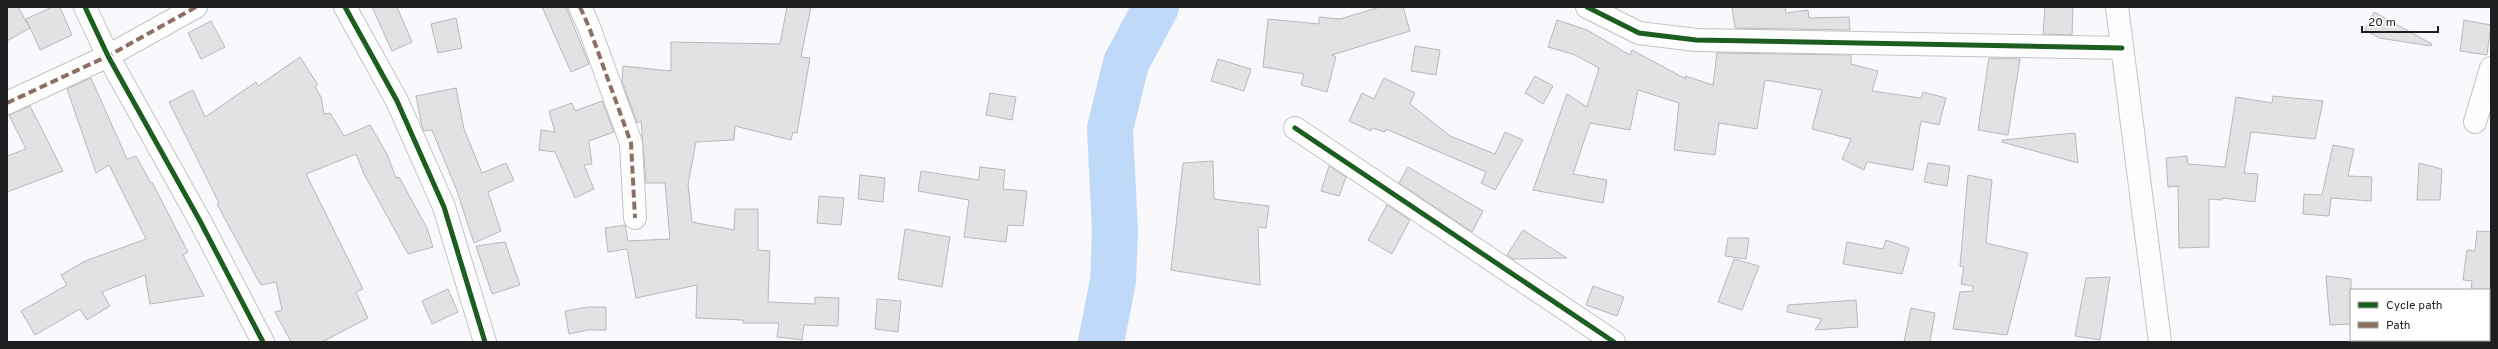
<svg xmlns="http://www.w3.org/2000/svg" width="2498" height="349" font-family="Overpass,sans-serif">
	<rect width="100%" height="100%" fill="#f9f9fd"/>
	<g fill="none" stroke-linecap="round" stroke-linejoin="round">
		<path stroke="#bfd9f8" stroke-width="46" d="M1101,342L1113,281L1115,232L1110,129L1126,63L1156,7"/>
	</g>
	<path fill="#e2e1e4" stroke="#b8b7ba" d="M7,7H18L30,28L7,41Z
		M52,7H60L72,35L40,50L26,19Z
		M372,7H397L412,42L392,51Z
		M542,7H566L589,64L571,72Z
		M787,7H811L801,57L810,58L797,133L793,132L791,140L735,126L734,140L696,142L688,184L692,222L734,230L735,209H758V250L770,251L768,302L815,304V297L839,298L838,326L804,325L802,340L777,337L779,323H743V320L696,318L697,285L636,298L627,249L608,252L605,228L625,225L628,241L670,239L665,183H646L641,121L637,123L622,81L623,66L671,71V42L780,44Z
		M1380,7H1403L1410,31L1332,55L1336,57L1327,92L1301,85L1304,74L1263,67L1268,19L1319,24V17L1340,19Z
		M1732,7H1785L1786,13L1808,10L1809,18L1849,17L1850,30L1735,28Z
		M2045,7H2073L2072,35L2043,34Z
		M2374,12L2432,44L2431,46L2379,38L2365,30Z
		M456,18L462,48L438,53L431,24Z
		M1557,20L1587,30L1630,55L1632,50L1686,79L1685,76L1713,85L1717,53L1851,55V64L1878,71L1872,91L1921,98L1923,92L1946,98L1939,125L1921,121L1913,170L1867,162L1864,170L1842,159L1851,139L1812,129L1822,90L1765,80L1757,129L1719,123L1715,155L1674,150L1679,103L1638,90L1630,130L1590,123L1573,174L1607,180L1603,203L1533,190L1567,94L1587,107L1599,68L1575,55L1548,47Z
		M2464,20L2491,25L2487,55L2460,51Z
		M211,21L225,47L201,59L188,33Z
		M1415,46L1440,50L1436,75L1411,71Z
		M300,57L318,85L315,87L321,97L324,114L330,113L344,136L370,125L387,154L396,178L399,177L427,228L433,247L408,254L364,174L356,154L306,174L363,289L356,292L368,318L322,342H291L275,312L282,310L276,282L261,285L259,282L217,204L219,203L169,102L193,90L205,117L256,82L258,86Z
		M1989,58L2020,59L2008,135L1978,130Z
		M1218,59L1251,69L1244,91L1211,81Z
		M1535,76L1553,86L1543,104L1525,93Z
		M91,78L127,159L136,156L151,183L152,182L188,252L183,255L204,296L150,304L145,275L102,292L110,306L87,320L80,309L35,335L21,311L67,285L61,275L85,261L146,239L109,165L96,173L67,89Z
		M1384,78L1415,93L1410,104L1450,136L1495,154L1505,132L1523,140L1495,190L1481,183L1486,172L1386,129L1385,132L1372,128L1371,131L1349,121L1362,93L1374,99Z
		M456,88L464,129L482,173L506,163L514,180L488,192L501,231L474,243L457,191L432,130L424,131L422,127L416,96Z
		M990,93L1016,97L1012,120L986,115Z
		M2273,96L2323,101L2315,139L2251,132L2244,173L2258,174L2255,202L2222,198V200L2209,199V247L2179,248L2178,186L2168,187L2166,158L2187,156L2188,164L2225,167L2236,97L2272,103Z
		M602,101L614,132L589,141L592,164L584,165L594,189L575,198L555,152L539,150L541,130L555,132L549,111L572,103L575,111Z
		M30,106L63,171L7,192V156L26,149L9,115Z
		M2075,133L2078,163L2002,142V140Z
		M2333,145L2354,149L2348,176L2372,177L2371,201L2331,198L2329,216L2303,214L2304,194L2322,195Z
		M1213,161L1214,199L1269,206L1266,228L1258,227L1260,285L1171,270L1183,163Z
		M1928,163L1950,166L1947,186L1924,182Z
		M2419,163L2442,169L2440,200H2417Z
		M1329,166L1346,177L1339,196L1321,191Z
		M980,167L1005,170L1003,189L1027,191L1023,226L1008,225L1006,242L964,237L969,200L918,191L921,171L979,180Z
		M1408,167L1483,211L1472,232L1399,183Z
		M860,175L885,178L883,202L858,199Z
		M1968,175L1992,180L1986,243L2028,253L2007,335L1953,329L1960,292L1973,291V286L1961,284L1964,267L1960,266Z
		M819,196L844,198L841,225L817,223Z
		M1387,205L1410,220L1392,254L1368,240Z
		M905,229L950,237L942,287L898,279Z
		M1523,230L1567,258L1513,259L1507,255Z
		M2477,231L2491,232V290H2471L2472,281L2463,280L2467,250L2475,251Z
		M1728,238H1749L1746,259L1725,256Z
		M1886,240L1909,248L1902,274L1843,264L1847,242L1883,249Z
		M505,242L520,285L492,294L476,246Z
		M1734,259L1759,266L1742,310L1718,302Z
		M2326,276L2351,279V324L2330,325Z
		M2110,277L2100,340L2075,336L2086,278Z
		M1593,286L1624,297L1617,316L1586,305Z
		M448,289L458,312L432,324L422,301Z
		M877,299L901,301L898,332L875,329Z
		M1856,300L1858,327L1815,330L1822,319L1787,312L1788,305Z
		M588,307H606V330H588L569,334L565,311Z
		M1911,308L1935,313L1930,342H1904Z"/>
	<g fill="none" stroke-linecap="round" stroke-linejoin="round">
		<g stroke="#c3c3c5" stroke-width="24">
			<path id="minor" d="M85,7L108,56L200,221L263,342
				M345,7L397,101L444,207L485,342
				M580,7L589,27L631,143L635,218
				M1587,7L1639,33L1696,40L2122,48
				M2117,7L2160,342
				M7,103L108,56L196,7
				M2475,122L2491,68
				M1295,128L1614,342"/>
		</g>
		<use href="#minor" stroke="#fefeff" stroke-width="22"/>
		<path stroke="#8d6e63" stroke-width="4" stroke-dasharray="8 4" stroke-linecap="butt" d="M580,7L589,27L631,143L635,218
			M7,103L108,56L196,7"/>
		<g stroke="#fff" stroke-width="8">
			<path id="cycleway" d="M85,7L108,56L200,221L263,342
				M345,7L397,101L444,207L485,342
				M1587,7L1639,33L1696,40L2122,48
				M1295,128L1614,342"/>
		</g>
		<use href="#cycleway" stroke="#1b5e20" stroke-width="5"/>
	</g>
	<rect width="2498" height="349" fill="none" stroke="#1e1e20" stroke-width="16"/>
	<rect x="2350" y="289" width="140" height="52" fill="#ffffff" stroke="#a5a5a6"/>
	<rect x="2358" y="302" width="20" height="6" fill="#1b5e20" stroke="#a5a5a6"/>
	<text x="2386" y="309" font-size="12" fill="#1e1e20">Cycle path</text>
	<rect x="2358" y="322" width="20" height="6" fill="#8d6e63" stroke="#a5a5a6"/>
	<text x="2386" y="329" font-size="12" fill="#1e1e20">Path</text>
	<path d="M2362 26v6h76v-6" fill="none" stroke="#1e1e20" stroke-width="2"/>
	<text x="2368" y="26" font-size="12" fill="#1e1e20" stroke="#ffffff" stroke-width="3" paint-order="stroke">20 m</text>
</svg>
